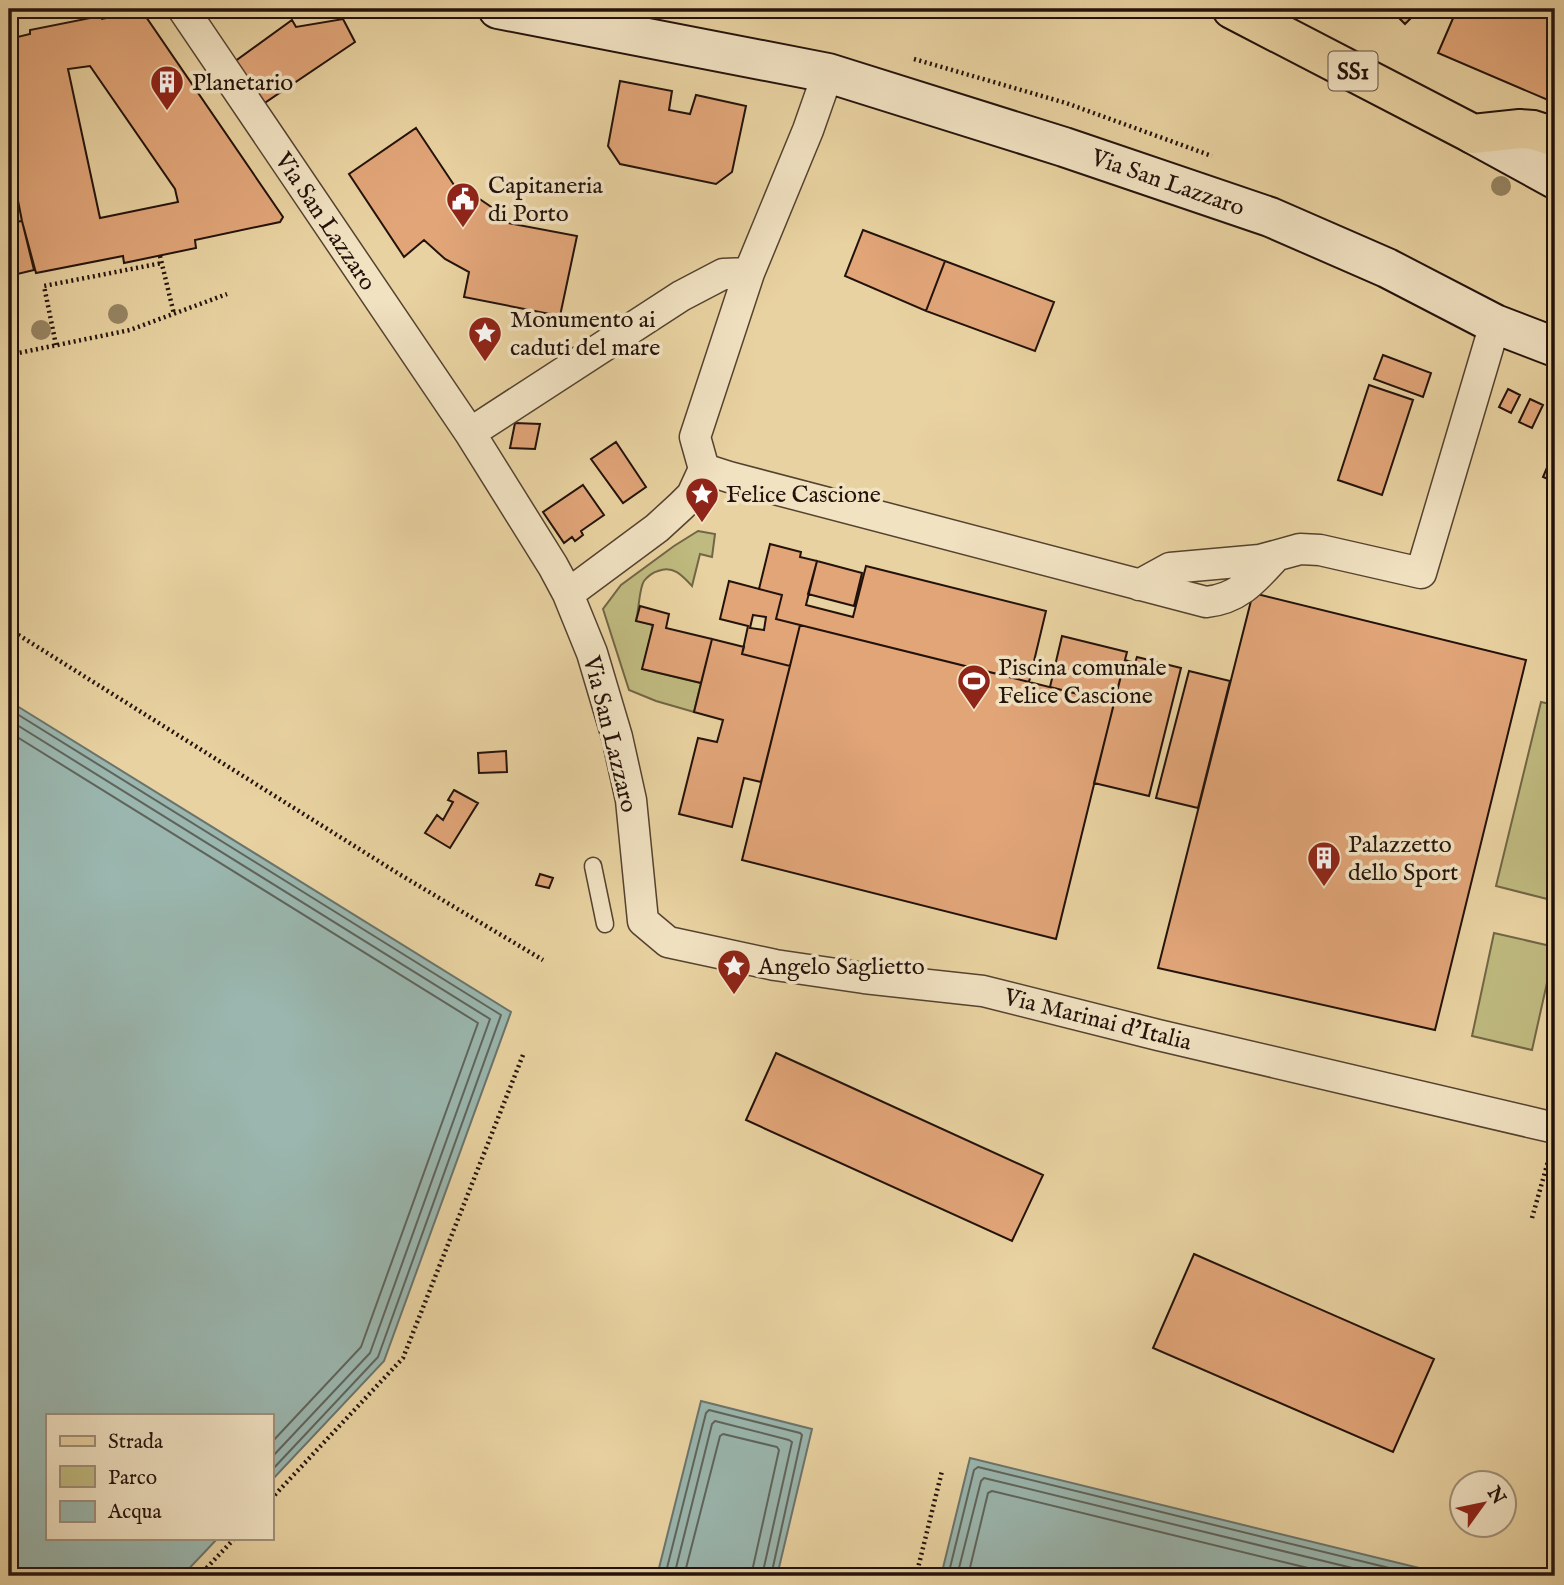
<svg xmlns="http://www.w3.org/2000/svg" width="1564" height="1585" font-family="'IM FELL English',serif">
	<rect width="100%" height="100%" fill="#e9d2a1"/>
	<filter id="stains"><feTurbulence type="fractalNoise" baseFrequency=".00286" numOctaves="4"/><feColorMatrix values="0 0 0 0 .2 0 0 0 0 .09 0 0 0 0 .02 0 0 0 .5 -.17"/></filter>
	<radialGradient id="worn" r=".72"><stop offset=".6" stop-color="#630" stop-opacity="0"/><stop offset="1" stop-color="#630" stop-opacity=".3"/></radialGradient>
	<path fill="#bfba7f" stroke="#716645" stroke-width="2" d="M698,531L715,534L712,557L700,554L692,586C682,575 673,565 658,571C653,572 647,577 644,581C639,588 639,611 636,620L653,625L643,669L701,683L694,712L656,701L629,690L603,609L621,585L674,546Z
		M1541,702L1555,705V901L1496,886Z
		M1494,933L1555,947L1532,1050L1472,1036Z"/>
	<path fill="#9ab6ae" stroke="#6a746d" stroke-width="2" d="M9,701L511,1012L384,1361L271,1481V1415H47V1538H218L182,1576H9Z
		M701,1401L812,1429L777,1576H657Z
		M970,1458L1452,1576H941Z"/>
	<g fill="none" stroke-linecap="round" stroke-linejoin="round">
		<path stroke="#5e645c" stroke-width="2" d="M9,709L501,1015L378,1357L271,1471
			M9,720L490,1019L370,1353L271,1458
			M9,732L478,1023L361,1347L271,1443
			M665,1576L706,1413L709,1410L800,1433L802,1435L771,1576
			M674,1576L712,1424L715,1421L789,1440L792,1442L762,1576
			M684,1576L720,1436L723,1434L777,1447L779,1450L751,1576
			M948,1576L974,1470L978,1467L1422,1576
			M957,1576L981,1481L984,1478L1385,1576
			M968,1576L988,1493L992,1491L1341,1576"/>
	</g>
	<path fill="#e1a578" stroke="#23120b" stroke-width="2" fill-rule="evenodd" d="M1390,9H1420L1405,24Z
		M1457,9H1550L1555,11V103L1438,53Z
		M140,11L144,14L283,217L280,222L195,240L196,248L124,263L123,256L36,273L22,221L9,155V39L30,34V30L100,16L102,19ZM90,66L175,189L178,202L100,218L68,69Z
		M343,19L355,42L263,104L234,62L292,20L296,27Z
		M620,81L672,91L669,110L690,114L696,95L746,106L732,172L716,184L620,164L608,146Z
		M416,128L458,191L462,187L506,217L503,222L577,236L560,316L464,297L469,272L445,259L424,240L404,257L349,174Z
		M9,155L22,221L9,223Z
		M22,221L34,270L9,276V223Z
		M863,230L945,261L926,311L845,276Z
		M945,261L1054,302L1035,351L926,311Z
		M1383,355L1431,373L1423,397L1374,379Z
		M1369,385L1413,400L1382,495L1338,480Z
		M1508,389L1520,395L1511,413L1499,407Z
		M1530,399L1543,405L1532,428L1519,422Z
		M515,423L540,424L535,449L510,448Z
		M616,442L646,487L623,503L591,459Z
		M1555,449V482L1543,477Z
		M583,485L604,515L581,531L583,535L575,541L572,537L564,543L543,512Z
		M770,544L801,552L800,557L817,561L806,605L853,617L866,566L1046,611L1029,682L776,619L782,595L759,589Z
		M817,561L862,573L854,606L808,594Z
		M729,581L782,595L776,619L800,625L790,666L742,654L748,626L720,619ZM753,615L766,617L764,630L750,628Z
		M1253,593L1526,660L1435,1030L1158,968Z
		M640,606L669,614L666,628L712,639L701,683L642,669L653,625L636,621Z
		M800,625L1114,703L1056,939L742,860Z
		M1062,636L1127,652L1114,703L1050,687Z
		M712,639L744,647L742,654L790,666L761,782L744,778L732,827L679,814L698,738L717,742L723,720L694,712Z
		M1137,657L1181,668L1149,796L1094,783L1125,660L1135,663Z
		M1189,671L1230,681L1198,808L1156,798Z
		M506,751L507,772L479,773L478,753Z
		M454,790L478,803L450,848L425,833L437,815L443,820L453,802L448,800Z
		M540,874L553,878L549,888L536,885Z
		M776,1053L1043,1175L1012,1241L746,1120Z
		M1194,1254L1434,1359L1393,1452L1153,1348Z"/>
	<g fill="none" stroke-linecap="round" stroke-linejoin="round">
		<g stroke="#544230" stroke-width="19">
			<path id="lane" d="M593,866L605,924"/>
		</g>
		<g stroke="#544230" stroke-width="33">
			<path id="street" d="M183,9L470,433L553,566L568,594L592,653L617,737L631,800L643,921L668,942L775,965L864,978L983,991L1158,1035L1555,1128
				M470,433L681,296L723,274L749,273
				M704,469L729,477L1206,602C1238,599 1254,580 1275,557
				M1139,585L1170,568L1260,560L1300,549L1320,550L1421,573L1495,324
				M568,594L657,528L681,506L692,495L704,469L695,437L749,273L808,130L828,73"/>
		</g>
		<g stroke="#23120b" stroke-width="42">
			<path id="secondary" d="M498,9L828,73L1064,147L1270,217L1387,268L1495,324L1555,347
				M1473,134L1555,179"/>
		</g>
		<g stroke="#23120b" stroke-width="42">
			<path id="primary" d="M1232,9L1473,134L1520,129L1533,130L1555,137"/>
		</g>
		<path stroke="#23120b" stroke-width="4.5" stroke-dasharray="2 3.5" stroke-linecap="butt" d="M914,59L1066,103L1212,156
			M160,256L174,314
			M56,345L44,286L162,263
			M9,355L130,330L227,294
			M9,629L399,874L543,960
			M1532,1218L1549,1158
			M271,1499L403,1358L523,1055
			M199,1576L235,1538
			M916,1576L942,1471"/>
		<use href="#lane" stroke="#f1e2c2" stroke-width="16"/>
		<use href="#street" stroke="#f1e2c2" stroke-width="30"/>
		<use href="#secondary" stroke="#f1e2c2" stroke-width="38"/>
		<use href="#primary" stroke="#e9d2a1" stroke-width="38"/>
	</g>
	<g fill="#968462">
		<circle cx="1501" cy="186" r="10"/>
		<circle cx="118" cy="314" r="10"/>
		<circle cx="41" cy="330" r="10"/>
	</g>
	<defs>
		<g id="building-pin" transform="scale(1.75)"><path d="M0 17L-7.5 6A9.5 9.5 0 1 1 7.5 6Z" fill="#8f2418" stroke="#f1e2c2"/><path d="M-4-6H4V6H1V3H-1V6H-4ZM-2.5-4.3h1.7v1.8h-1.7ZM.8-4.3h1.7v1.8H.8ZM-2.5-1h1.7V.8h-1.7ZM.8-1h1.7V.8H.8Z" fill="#fff"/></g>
		<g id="civic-pin" transform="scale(1.75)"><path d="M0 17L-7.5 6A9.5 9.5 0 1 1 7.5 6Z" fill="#8f2418" stroke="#f1e2c2"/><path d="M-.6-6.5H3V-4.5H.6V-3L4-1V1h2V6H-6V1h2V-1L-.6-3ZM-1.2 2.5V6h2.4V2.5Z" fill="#fff"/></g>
		<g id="sight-pin" transform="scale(1.75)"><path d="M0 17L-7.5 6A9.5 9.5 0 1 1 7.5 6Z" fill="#8f2418" stroke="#f1e2c2"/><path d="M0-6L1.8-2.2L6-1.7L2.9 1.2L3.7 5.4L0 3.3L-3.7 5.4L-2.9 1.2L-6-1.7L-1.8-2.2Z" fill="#fff"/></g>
		<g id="stadium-pin" transform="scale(1.75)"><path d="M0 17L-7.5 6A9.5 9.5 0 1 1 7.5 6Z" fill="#8f2418" stroke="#f1e2c2"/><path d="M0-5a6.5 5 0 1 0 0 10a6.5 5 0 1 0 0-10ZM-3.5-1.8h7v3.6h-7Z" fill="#fff"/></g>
	</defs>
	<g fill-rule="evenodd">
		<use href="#building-pin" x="167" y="82"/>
		<use href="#civic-pin" x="463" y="199"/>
		<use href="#sight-pin" x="485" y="333"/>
		<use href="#sight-pin" x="702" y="494"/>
		<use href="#stadium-pin" x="974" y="681"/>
		<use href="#building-pin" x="1324" y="858"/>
		<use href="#sight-pin" x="734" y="966"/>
	</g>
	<g text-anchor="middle" stroke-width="7" stroke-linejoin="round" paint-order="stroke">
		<rect fill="#f1e2c2" stroke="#615042" stroke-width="2" x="1328.5" y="51.5" width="49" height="39" rx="5"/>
		<g font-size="23" font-weight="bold" fill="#23120b">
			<text x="1353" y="79">SS1</text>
		</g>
		<g font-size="24" fill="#23120b" stroke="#f1e2c2" text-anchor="start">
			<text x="192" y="90">Planetario</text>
			<text x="488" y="193">Capitaneria<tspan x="488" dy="28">di Porto</tspan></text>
			<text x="510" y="327">Monumento ai<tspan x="510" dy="28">caduti del mare</tspan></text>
			<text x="726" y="502">Felice Cascione</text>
			<text x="998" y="675">Piscina comunale<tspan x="998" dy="28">Felice Cascione</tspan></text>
			<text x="1348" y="852">Palazzetto<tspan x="1348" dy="28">dello Sport</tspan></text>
			<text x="758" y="974">Angelo Saglietto</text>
		</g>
		<g font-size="24" fill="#23120b" stroke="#f1e2c2">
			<text transform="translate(1168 182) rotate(19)" y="8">Via San Lazzaro</text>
			<text transform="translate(326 221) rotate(56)" y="8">Via San Lazzaro</text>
			<text transform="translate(611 734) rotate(76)" y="8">Via San Lazzaro</text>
			<text transform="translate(1098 1019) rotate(14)" y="8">Via Marinai d'Italia</text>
		</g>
	</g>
	<rect width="1564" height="1585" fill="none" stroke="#e9d2a1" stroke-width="35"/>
	<rect x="10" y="10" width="1543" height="1564" fill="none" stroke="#23120b" stroke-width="3.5"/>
	<rect x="18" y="18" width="1529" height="1550" fill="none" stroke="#23120b" stroke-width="2"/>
	<rect x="46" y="1414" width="228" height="126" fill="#f1e2c2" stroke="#9f8f79" stroke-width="2"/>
	<rect x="60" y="1436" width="35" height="10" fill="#e9d2a1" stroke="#9f8f79" stroke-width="2"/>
	<text x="108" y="1448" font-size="21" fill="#23120b">Strada</text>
	<rect x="60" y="1466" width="35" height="21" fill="#bfba7f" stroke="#9f8f79" stroke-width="2"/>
	<text x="108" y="1484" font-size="21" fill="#23120b">Parco</text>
	<rect x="60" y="1501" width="35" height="21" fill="#9ab6ae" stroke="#9f8f79" stroke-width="2"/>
	<text x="108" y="1518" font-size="21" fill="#23120b">Acqua</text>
	<g transform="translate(1483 1504) rotate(57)"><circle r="33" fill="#f1e2c2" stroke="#9f8f79" stroke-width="2"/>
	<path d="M0-5L12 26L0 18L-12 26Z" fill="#8f2418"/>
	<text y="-10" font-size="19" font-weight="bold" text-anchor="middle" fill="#23120b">N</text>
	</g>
	<rect width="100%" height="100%" filter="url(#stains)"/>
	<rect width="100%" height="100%" fill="url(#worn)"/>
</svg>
